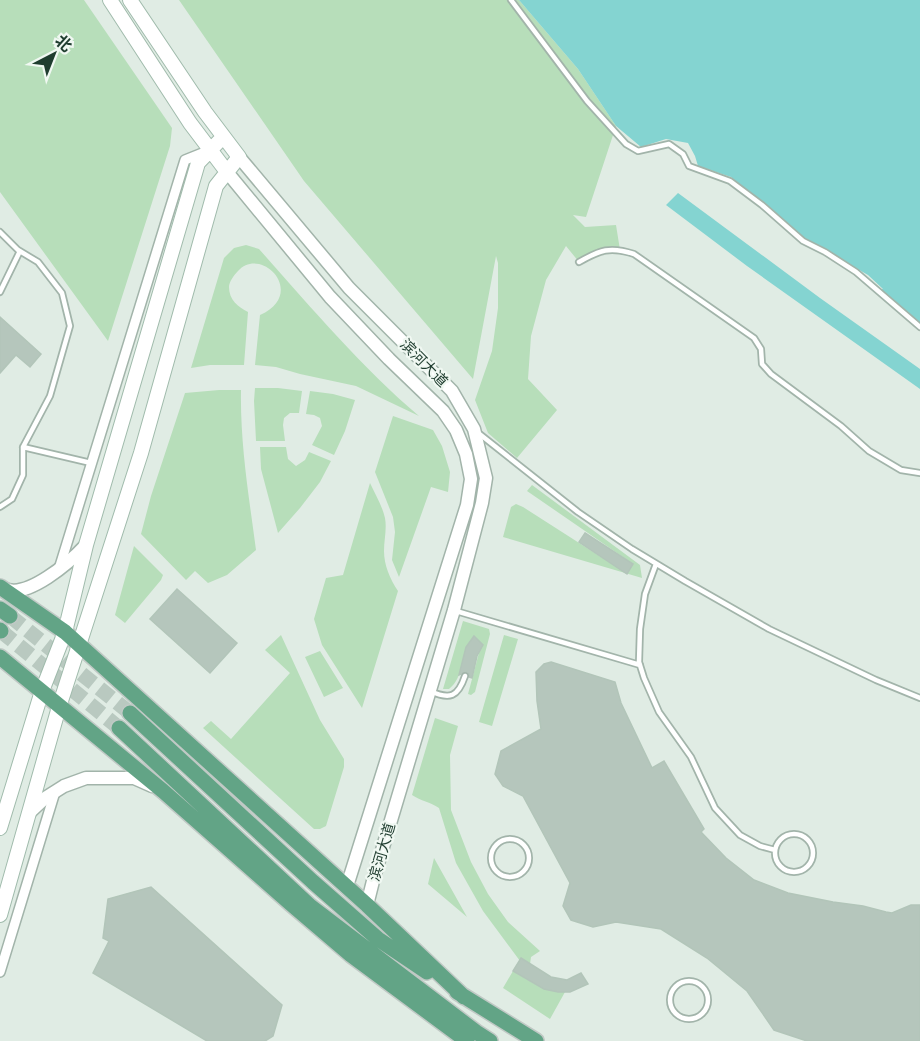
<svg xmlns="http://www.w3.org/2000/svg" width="920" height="1041" font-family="'Titillium Web','Noto Sans SC',sans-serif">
	<rect width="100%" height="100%" fill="#e0ece4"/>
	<path fill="#b7deba" d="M0,0H84L172,128L170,146L108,341L0,192Z
		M179,0H519L578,69L616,126L586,217L573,215L585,227L616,225L620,250L599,251L579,262L566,246L546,280L531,336L528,379L557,410L517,458L488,433L475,400L492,351L498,308V263L496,256L473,379L304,181Z
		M246,245L259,249C310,306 360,366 419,416L356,386L300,374L276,367L255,365L260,315C308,293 261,245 238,271C234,275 229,282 229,287C229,300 238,307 248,312L244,365H210L191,368L224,258L234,248Z
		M255,388H278L302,391L299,413H290L284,418L283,425L285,441H256L254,401Z
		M219,390H241C240,444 249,497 256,550L227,575L208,583L195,571L186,580L141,534L151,496L185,393Z
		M310,391L333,394L355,400L345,431L334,455L312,445L322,426L320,418L314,415L306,414Z
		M393,416L433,430L442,446L450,472L448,492L431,487L399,577L392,560L395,532L393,517L375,472Z
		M260,447H286L288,459L296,466L305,460L309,452L331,461L320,482L300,508L278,533L261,469Z
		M370,483C375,494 382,505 385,518C387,529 384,540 384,551C384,565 390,579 398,591L362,708L322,645L314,619L326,578L343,575Z
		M532,485L640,565L642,578L503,537L511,507L516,504L523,507L626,573L633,564L527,491Z
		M134,546L163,575L161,580L125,623L115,615Z
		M463,621L489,629L490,634L475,692L471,695L468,694L480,649L474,636C460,652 465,677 449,689H443Z
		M281,635L320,720L344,759V767L326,826L320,829H314L203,728L211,721L231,739L290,673L265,650Z
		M504,635L518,639L492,726L479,722Z
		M320,651L343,688L324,697L305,657Z
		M435,718L458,726L450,755L451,810L471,862L488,894L508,922L540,951L531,957L530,964L521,958L520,961L483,911L456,863L439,808C430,802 421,801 412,795Z
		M434,858L467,917L428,884Z
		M513,971C529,980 545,993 565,992L550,1019L503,988Z"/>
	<path fill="#84d4d1" d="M519,0H920V327L878,290L883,289L868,275L826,251L804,241L731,177L698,166L695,156L688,143L666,139L641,147L616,126L578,69Z
		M678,193L820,298L920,369V389L747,266L666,205Z"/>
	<path fill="#b5c6bc" stroke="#b2c5b9" stroke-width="1.5" d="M0,317L41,354L30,367L16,355L0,373Z
		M585,533L633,564L627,574L579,542Z
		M177,589L237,643L210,673L150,619Z
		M474,636L483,645L477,656L472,678L469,677V674L466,672L459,675L466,647Z
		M551,662L615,682L621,703L652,768L664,761L704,829L701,832L726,858L754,880L788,893L833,902L863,906L886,912L892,913L911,905H920V1041H807L774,1030L747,991L707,958L661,929L616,922L593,927L571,920L563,906L570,883L523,796L503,786L495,774L501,751L541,729L537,701L536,672L544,664Z
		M151,887L282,1005L273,1036L265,1041H207L93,973L109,941L103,938L108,899Z
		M521,958L551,977L567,980L581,973L588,984L570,992H558L544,989L513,971Z"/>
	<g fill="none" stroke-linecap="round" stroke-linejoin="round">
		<path stroke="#b9c9c0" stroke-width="15" stroke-dasharray="15 8" stroke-linecap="butt" d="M10,616L130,713
			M1,631L119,728"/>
		<g stroke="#a2b4aa" stroke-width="8">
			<path id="service" d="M511,0L587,101L626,144L638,151L669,144L683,154L689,166L730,181L762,205L803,241L825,252L856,272L920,327
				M0,232L18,250L38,262L62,293L70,326L50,396L23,447L91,463
				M579,262C600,250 610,246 634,254L754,338L761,349L762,364L771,374L841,426L869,451L901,470L920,473
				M0,292L20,251
				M477,432L578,512L632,549L685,581L769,629L876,680L920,698
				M0,507L12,499L23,475V447
				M656,564L645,594L640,629L639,662L644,678L659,712L691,757L715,808L740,835L760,846L775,850
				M456,611L640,665
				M430,691C450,700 458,697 465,676
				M775 853a19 19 0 1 1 38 0a19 19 0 1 1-38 0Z
				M491 858a19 19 0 1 1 38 0a19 19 0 1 1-38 0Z
				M670 1000a19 19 0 1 1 38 0a19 19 0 1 1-38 0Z"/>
		</g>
		<g stroke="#a2b4aa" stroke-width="12">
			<path id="minor" d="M59,569L185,160L205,152
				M0,972L55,792"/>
		</g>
		<g stroke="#a2b4aa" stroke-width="15">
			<path id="tertiary" d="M239,157L349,288L452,391L474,429L486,478L482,503L454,610L374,877L367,905
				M227,172L330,297L389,359L443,411L456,430L466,454L471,479L467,505L347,886
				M3,588C26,601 71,561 86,545
				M30,812L45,798L64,786L86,778H134L152,786"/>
		</g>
		<g stroke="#a0bbac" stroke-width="16">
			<path id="secondary" d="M110,0L190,123L227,172
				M0,828L42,691L65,632L86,545L198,163L223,137
				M0,915L59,707L141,453L216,186L239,157L205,112L130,0"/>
		</g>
		<g stroke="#c0c9c5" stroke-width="18">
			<path id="primary" d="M0,587L65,632L367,905L464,997
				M0,609L10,616
				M0,630L1,631
				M0,657L163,791L291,904L351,955L467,1041
				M130,713L313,882L378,939L427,972
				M119,728L310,906L476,1032L490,1041
				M457,992L536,1041"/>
		</g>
		<use href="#service" stroke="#fff" stroke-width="4.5"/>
		<use href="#minor" stroke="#fff" stroke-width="9"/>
		<use href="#tertiary" stroke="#fff" stroke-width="12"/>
		<use href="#secondary" stroke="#fff" stroke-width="14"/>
		<use href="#primary" stroke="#62a486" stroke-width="15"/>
	</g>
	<g text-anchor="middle" stroke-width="4.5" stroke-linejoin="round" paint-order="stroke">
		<g font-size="15" fill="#1f3d2f" stroke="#f0f8f2">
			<text transform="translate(424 363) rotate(45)" y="5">滨河大道</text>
			<text transform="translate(382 852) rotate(-74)" y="5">滨河大道</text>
		</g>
	</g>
	<g transform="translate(54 54) rotate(42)" stroke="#f0f8f2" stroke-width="4.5" paint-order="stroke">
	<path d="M0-4.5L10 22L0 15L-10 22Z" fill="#1f3d2f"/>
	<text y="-9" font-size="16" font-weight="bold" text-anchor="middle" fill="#1f3d2f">北</text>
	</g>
</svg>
